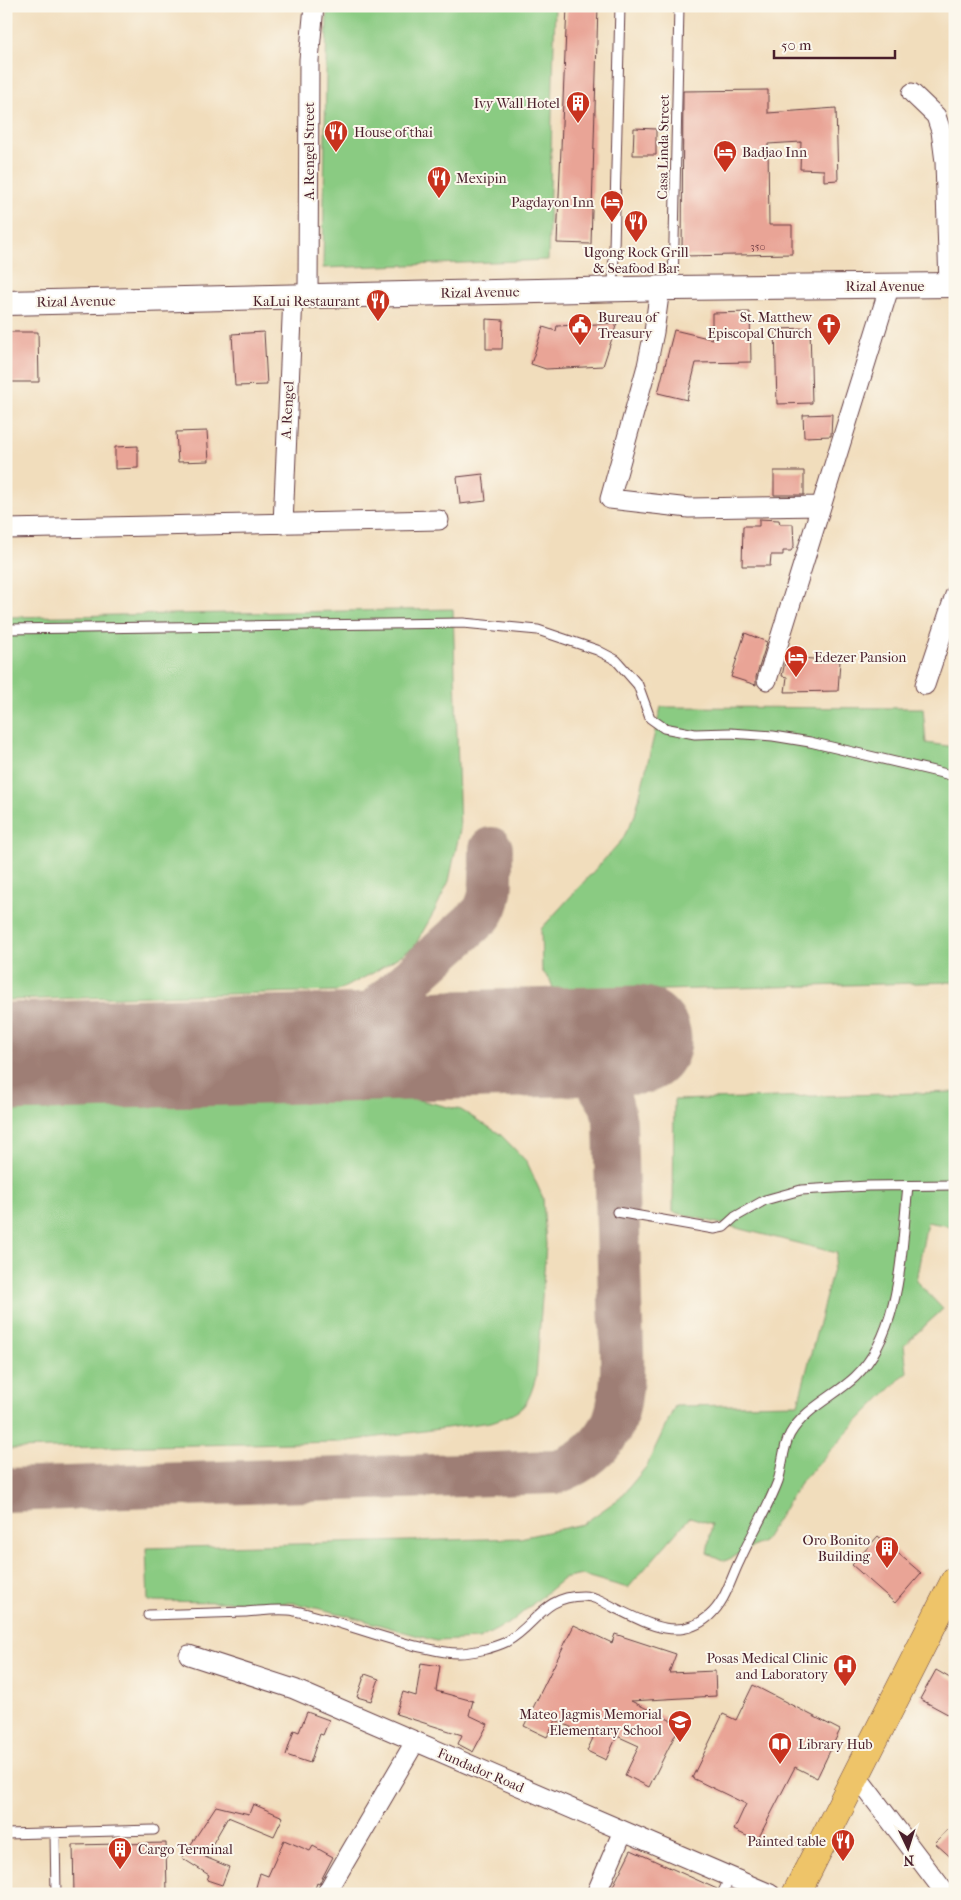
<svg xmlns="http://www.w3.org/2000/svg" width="961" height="1900" font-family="'IM FELL French Canon',serif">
	<rect width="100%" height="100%" fill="#fbf7ec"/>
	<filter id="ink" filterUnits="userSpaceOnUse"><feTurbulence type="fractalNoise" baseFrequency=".02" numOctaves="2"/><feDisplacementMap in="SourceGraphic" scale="10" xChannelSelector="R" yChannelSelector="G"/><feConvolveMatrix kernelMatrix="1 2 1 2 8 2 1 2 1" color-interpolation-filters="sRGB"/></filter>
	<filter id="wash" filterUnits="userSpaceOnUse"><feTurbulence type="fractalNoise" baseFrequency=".0096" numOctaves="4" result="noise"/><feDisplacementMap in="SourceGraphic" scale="20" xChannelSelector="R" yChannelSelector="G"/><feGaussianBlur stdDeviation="1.12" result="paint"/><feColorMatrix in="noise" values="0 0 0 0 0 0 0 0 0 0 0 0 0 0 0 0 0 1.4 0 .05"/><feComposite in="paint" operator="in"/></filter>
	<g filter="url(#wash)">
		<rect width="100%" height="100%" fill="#f1ddbc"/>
		<path fill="#8acb82" stroke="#6a7556" d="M327,6H555L548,260L323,268Z
			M453,609L460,830L449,881L434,912L414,947L373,973L337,991L6,1000V617Z
			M661,707L923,708L926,743L955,747V982L555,993L550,980L542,971L541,929L622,840L635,815Z
			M955,1092V1227L927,1222L916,1281L943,1309L904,1345L907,1372L857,1422L801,1482L763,1542L725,1561L707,1553L712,1524L690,1517L628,1588L582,1575L563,1579L511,1622L479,1639L436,1641L342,1614L294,1603L148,1601L146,1548L520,1538L583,1524L620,1498L646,1467L675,1406L798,1404L837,1253L673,1212L674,1100Z
			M415,1099L461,1110L500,1134L527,1162L543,1198L546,1245L536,1377C527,1409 522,1412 491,1422L341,1442L6,1449V1111Z"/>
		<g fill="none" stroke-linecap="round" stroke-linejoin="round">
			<path stroke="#9e7e74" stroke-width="44" d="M316,1049L347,1033L365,1020L481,915C495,898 490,870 491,849
				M6,1490L556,1472C581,1464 604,1446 614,1421C627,1385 621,1338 620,1300C618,1241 617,1181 615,1122L611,1104L591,1073L580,1063L547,1050L521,1043"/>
			<path stroke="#9e7e74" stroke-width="109" d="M6,1057L637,1040"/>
		</g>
		<g id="blocks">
			<path fill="#e9a496" d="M567,6H598L591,244L557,243Z
				M768,90V113L836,108L838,180L824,181V170L800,169L801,142L768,144L769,225H792V254L682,256L683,91Z
				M634,128L656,129V155H633Z
				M750,312L751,362L696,363L687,400L658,393L674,330L712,339V313Z
				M486,319L503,320L502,349H486Z
				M617,323L603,366L546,369L531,364L543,327L556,331L557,326Z
				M810,328L812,403L777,404L775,329Z
				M6,332H38L39,382H6Z
				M264,332L267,385L235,386L232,334Z
				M832,414L831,436L804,437L803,415Z
				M207,431L209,461L178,462L176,432Z
				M138,446V468L115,469V447Z
				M774,471H804V495H774Z
				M483,474L486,501L460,504L457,477Z
				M759,519L779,520L780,524H793L794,546L791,551H783V555H771L770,566H742L743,526H759Z
				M745,633L767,642L756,677V685L731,677Z
				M786,657L840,661L838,691L785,692L787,677L782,676Z
				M878,1536L921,1573L895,1603L852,1565Z
				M574,1625L612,1643L615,1634L676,1654L669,1673L715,1671L716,1696L631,1701L680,1725L649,1787L625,1775L639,1746L617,1736L606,1760L587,1751L593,1738L556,1720L547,1737L524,1726Z
				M421,1663L440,1666L436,1691L473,1701L469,1715L488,1724L473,1752L458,1744L462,1735L396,1714L403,1692L416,1696Z
				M936,1670L955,1681V1718L920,1699Z
				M365,1674L379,1679L371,1701L357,1697Z
				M753,1685L840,1730L817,1778L795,1767L757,1841L734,1830L746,1804L692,1778L723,1714L736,1720Z
				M307,1712L329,1720L323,1735L320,1734L310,1763L286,1755L294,1730L299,1732Z
				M253,1804L283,1817L274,1836L228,1817L205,1857L229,1867L222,1885L207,1880L209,1875L182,1858L216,1806L249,1814Z
				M955,1822V1861L935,1843Z
				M284,1840L310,1851L313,1846L333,1857L319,1884L317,1883L313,1894H254L260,1873L268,1876Z
				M166,1843L167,1894H74L73,1845Z
				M631,1850L717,1889L716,1894H609Z"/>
		</g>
	</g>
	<g filter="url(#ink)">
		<use href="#blocks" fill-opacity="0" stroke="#633c41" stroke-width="1"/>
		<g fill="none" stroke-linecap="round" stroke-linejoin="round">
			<g stroke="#633c41" stroke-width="11">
				<path id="service" d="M673,288L679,6
					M613,289L620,6
					M6,629L463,623L538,630L597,650L616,660L638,685L650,718L664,728L695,734L730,733L773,736L810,742L955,776
					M617,1212L714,1229L724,1227L735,1217L765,1200L801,1190L868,1186L955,1185
					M148,1615C181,1614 214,1613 246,1612C262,1611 280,1608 295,1611C336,1620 375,1636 416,1646C430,1649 444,1653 458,1653C473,1653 493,1648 506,1642C536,1626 542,1596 583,1596C594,1596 604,1602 613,1607C644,1622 678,1643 709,1616C726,1601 730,1580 740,1560C752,1533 768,1508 778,1481C783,1466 782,1449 790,1434C805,1408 835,1396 855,1377C903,1331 901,1247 908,1186
					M55,1833L56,1894
					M6,1834L154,1830
					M722,1894L730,1877"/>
			</g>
			<g stroke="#633c41" stroke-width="21">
				<path id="minor" d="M912,93L936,116L941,131L945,162L949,285
					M660,288L654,332L647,366L610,499L689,508L820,506
					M308,295L309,60L314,6
					M283,524L293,296
					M6,529L439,520
					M767,680L890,285
					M925,685L955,595
					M189,1655L294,1689L770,1894
					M855,1774L946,1894
					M326,1894L415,1742
					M596,1894L623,1831"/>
			</g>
			<g stroke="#633c41" stroke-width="26">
				<path id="tertiary" d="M6,303L673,288L955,285"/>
			</g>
			<g stroke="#633c41" stroke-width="29">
				<path id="primary" d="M796,1894L955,1580"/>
			</g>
			<use href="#service" stroke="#fff" stroke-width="9"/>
			<use href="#minor" stroke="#fff" stroke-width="19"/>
			<use href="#tertiary" stroke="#fff" stroke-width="24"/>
			<use href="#primary" stroke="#eec469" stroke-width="28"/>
		</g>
	</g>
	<defs>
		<g id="building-pin" transform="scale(1.25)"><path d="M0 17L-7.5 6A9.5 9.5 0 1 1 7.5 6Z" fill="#c8321e" stroke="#fbf7ec"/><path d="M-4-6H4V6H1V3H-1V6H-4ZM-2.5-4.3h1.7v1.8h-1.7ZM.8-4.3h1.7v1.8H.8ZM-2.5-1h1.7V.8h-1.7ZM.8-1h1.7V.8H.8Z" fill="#fff"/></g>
		<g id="restaurant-pin" transform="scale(1.25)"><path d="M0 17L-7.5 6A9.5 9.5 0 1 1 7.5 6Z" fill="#c8321e" stroke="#fbf7ec"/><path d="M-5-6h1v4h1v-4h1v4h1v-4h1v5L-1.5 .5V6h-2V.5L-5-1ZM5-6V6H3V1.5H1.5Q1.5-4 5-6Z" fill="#fff"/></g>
		<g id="hotel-pin" transform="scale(1.25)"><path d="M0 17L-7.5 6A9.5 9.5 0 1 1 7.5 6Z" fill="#c8321e" stroke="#fbf7ec"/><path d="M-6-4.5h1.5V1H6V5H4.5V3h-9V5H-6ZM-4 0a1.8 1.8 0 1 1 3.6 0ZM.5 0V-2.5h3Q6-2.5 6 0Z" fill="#fff"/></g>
		<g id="civic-pin" transform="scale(1.25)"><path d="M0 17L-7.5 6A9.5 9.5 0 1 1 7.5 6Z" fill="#c8321e" stroke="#fbf7ec"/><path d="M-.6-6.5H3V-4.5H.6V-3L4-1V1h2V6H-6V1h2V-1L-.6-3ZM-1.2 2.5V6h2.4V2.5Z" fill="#fff"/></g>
		<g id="church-pin" transform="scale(1.25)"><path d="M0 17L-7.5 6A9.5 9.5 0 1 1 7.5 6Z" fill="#c8321e" stroke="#fbf7ec"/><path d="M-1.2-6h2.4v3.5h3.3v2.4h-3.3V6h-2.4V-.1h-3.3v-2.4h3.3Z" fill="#fff"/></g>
		<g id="hospital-pin" transform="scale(1.25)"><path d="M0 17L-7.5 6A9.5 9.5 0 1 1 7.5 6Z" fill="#c8321e" stroke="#fbf7ec"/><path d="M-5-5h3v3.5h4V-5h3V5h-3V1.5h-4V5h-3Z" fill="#fff"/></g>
		<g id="school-pin" transform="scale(1.25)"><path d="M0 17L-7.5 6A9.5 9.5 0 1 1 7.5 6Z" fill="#c8321e" stroke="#fbf7ec"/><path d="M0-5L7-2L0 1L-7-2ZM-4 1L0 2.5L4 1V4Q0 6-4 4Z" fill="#fff"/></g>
		<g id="library-pin" transform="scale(1.25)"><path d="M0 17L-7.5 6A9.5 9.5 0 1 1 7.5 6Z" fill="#c8321e" stroke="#fbf7ec"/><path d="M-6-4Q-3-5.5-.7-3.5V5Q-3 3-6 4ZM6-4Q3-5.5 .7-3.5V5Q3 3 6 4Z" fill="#fff"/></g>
	</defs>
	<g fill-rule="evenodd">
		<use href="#building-pin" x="578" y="103"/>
		<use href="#restaurant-pin" x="336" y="132"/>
		<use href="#hotel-pin" x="725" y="152"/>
		<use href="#restaurant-pin" x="439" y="178"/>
		<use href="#hotel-pin" x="612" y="202"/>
		<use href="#restaurant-pin" x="636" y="222"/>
		<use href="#restaurant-pin" x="378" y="301"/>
		<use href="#civic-pin" x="580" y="325"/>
		<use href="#church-pin" x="829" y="325"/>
		<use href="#hotel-pin" x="796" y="657"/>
		<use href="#building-pin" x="887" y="1548"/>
		<use href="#hospital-pin" x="845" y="1666"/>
		<use href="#school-pin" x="680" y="1722"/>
		<use href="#library-pin" x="780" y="1744"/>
		<use href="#restaurant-pin" x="843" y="1841"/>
		<use href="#building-pin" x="120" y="1849"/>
	</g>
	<g text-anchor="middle" stroke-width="4" stroke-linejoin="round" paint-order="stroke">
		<g font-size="11" fill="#724046">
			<text x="758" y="250">350</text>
		</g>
		<g font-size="14" fill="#4a1f2b" stroke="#fbf7ec" text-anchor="end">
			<text x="560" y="108">Ivy Wall Hotel</text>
			<text x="354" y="137" text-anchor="start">House of thai</text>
			<text x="742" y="157" text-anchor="start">Badjao Inn</text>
			<text x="456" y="183" text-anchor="start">Mexipin</text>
			<text x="594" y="207">Pagdayon Inn</text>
			<text x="636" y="257" text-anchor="middle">Ugong Rock Grill<tspan x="636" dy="16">&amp; Seafood Bar</tspan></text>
			<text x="360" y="306">KaLui Restaurant</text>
			<text x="598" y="322" text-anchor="start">Bureau of<tspan x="598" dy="16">Treasury</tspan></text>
			<text x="812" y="322">St. Matthew<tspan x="812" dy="16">Episcopal Church</tspan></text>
			<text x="814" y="662" text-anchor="start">Edezer Pansion</text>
			<text x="870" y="1545">Oro Bonito<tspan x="870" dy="16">Building</tspan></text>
			<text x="828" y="1663">Posas Medical Clinic<tspan x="828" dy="16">and Laboratory</tspan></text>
			<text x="662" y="1719">Mateo Jagmis Memorial<tspan x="662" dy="16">Elementary School</tspan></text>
			<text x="798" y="1749" text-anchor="start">Library Hub</text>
			<text x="826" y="1846">Painted table</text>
			<text x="138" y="1854" text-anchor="start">Cargo Terminal</text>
		</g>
		<g font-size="14" fill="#4a1f2b" stroke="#fbf7ec">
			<text transform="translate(663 147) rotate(-89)" y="5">Casa Linda Street</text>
			<text transform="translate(309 151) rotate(-90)" y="5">A. Rengel Street</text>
			<text x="885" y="291">Rizal Avenue</text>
			<text transform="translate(480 292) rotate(-1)" y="5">Rizal Avenue</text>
			<text transform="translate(76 301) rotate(-1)" y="5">Rizal Avenue</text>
			<text transform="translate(287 410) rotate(-87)" y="5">A. Rengel</text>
			<text transform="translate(481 1770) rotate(23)" y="5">Fundador Road</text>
		</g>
	</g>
	<rect width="961" height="1900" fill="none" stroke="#fbf7ec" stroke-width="25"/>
	<g transform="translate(908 1848) rotate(176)" stroke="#fbf7ec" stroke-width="4" paint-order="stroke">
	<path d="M0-4L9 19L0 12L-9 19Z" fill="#4a1f2b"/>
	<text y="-8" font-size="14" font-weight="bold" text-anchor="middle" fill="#4a1f2b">N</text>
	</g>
	<path d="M774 50v8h121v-8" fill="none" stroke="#4a1f2b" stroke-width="2.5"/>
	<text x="781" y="50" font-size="15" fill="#4a1f2b" stroke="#fbf7ec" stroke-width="4" paint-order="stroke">50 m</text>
</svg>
